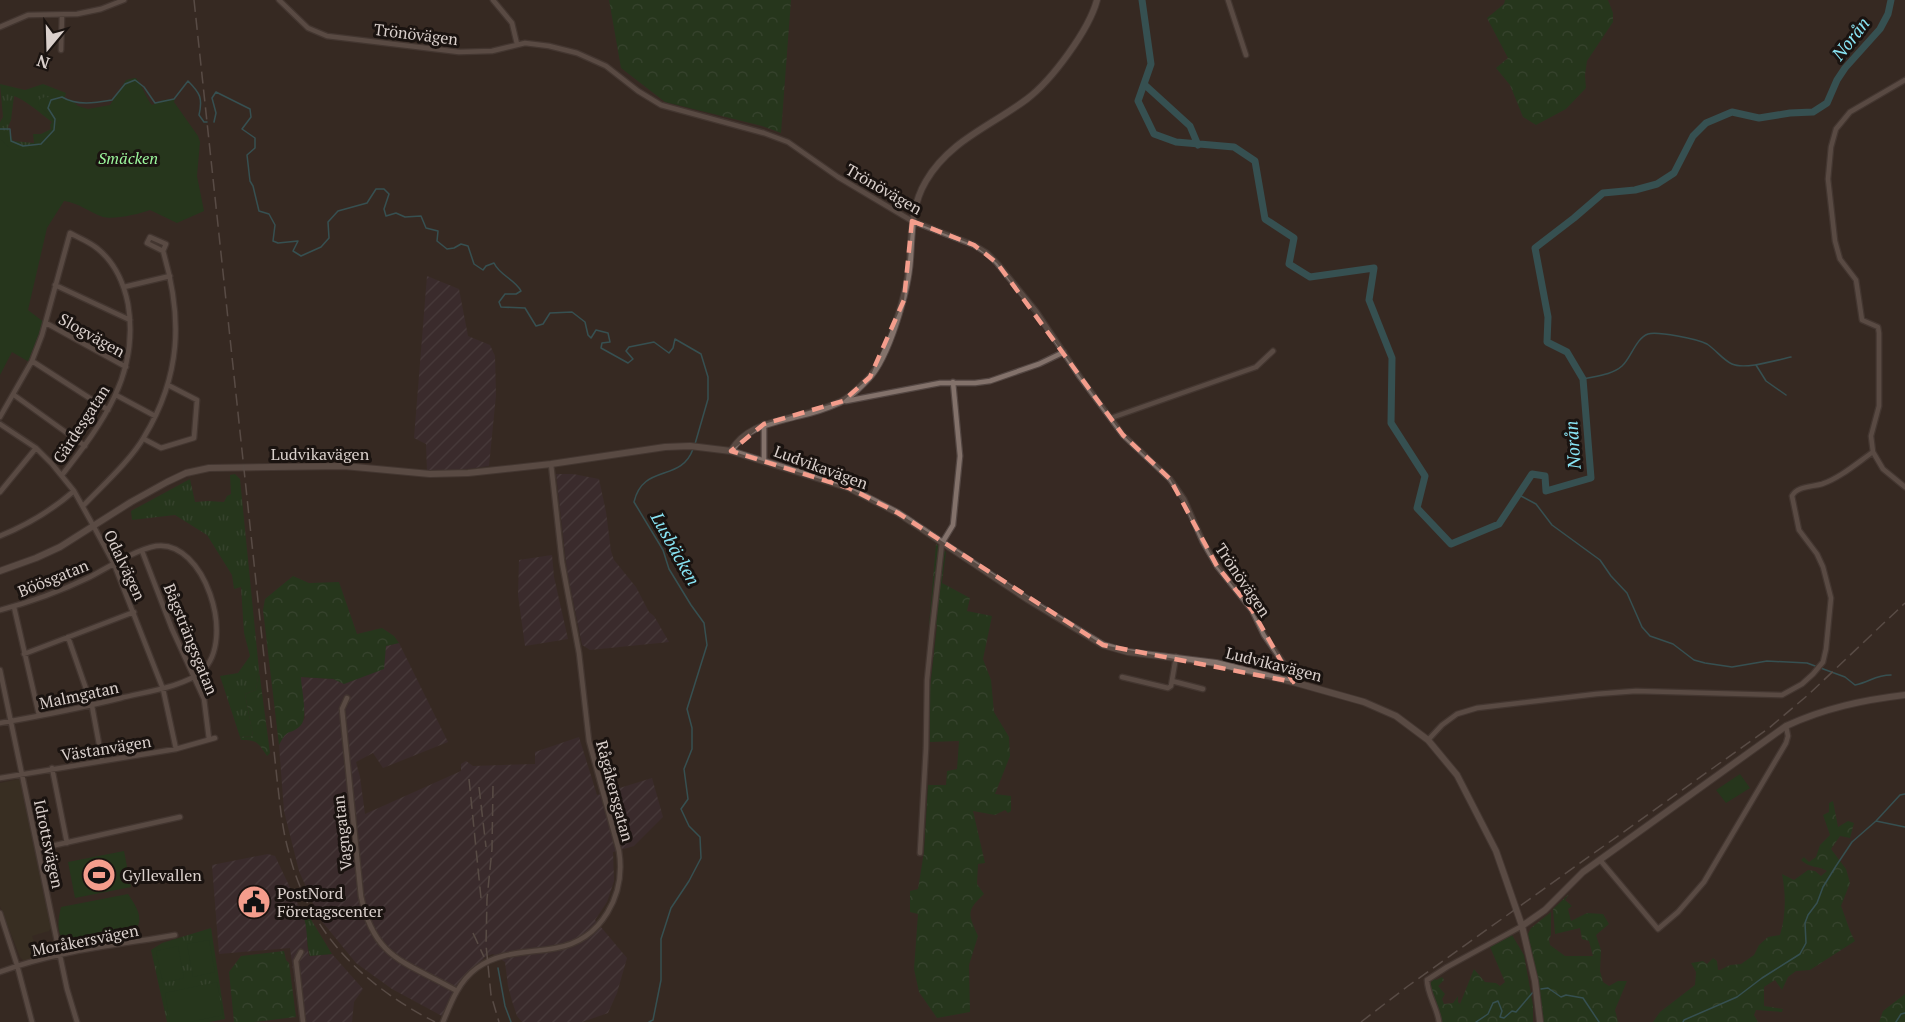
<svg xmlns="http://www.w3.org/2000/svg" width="1905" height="1022" font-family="'PT Serif',serif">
	<defs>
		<pattern id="industrial-furrows" width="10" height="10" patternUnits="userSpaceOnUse" patternTransform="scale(1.5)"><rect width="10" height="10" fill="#3f2e38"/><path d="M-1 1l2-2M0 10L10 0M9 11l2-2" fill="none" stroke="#5a4b54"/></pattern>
		<pattern id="grass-tufts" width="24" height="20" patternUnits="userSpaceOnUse" patternTransform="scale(1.5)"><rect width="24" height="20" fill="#124516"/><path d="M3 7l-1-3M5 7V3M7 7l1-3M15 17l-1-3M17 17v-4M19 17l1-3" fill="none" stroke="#345f37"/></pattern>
		<pattern id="forest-crowns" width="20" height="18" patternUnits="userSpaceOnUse" patternTransform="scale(1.5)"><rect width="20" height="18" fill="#124516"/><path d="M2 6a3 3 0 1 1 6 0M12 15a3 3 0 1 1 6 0" fill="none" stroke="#345f37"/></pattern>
	</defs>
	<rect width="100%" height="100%" fill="#372923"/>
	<path fill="url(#industrial-furrows)" d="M427,276L459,289L468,336L490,345L495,356L496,395L489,466L455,471H427L426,444L414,438Z
		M556,474H573L599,479L606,512L611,551L614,560L636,587L649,612L654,616L669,642L590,650L582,645L567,571Z
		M552,555L554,577L568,639L525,646L518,595L519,560Z
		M399,643L448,742L383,768L373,753L356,762L360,777L365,814L461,771V764L466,761L473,766L535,764V752L579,737L597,795L652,778L663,817L634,846L613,852L614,881L607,902L595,920L627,958L617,993L608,1013L582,1022H522L517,1016L512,1001L508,986L505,962L493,954L487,956L465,975L452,994L442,1016L392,989L356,963L320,919L299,871L284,811L279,745L285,733L300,726L305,718L300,677L333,679L386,646Z
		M268,854L275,856L304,917L308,932L307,945L309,956L332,954L363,989L354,1002L352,1022H300L290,948L219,954L212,865Z"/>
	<path fill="#3a3322" d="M19,779L21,781L52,927L49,931L32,936L39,957L24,961L20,957L0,906V783Z"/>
	<path fill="url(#grass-tufts)" fill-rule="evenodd" d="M0,84L25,90L43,84L66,93L64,100L58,97L55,101L59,111H121L0,169V122L3,117ZM14,96C26,100 41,114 52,122L50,125L51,129L41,134H33L34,143L13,141L8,127L11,120Z
		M235,474L240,479L259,670L256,690L245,694L253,736L240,737L220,676L238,673L250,656L244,633L241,587L234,589L232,575L207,535L175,515L132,520L131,511L190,479L195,502L208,501L224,502L227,496L231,494L230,475Z
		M304,918H310L332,954L310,956C306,943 308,931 304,918Z
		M211,928L225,1019L209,1022H167L151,950L162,943Z"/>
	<path fill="url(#forest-crowns)" d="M609,0H791L781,133L762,126L665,102L621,68Z
		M1505,0H1608L1613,13V22L1587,61L1585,75L1586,88L1566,109L1536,125L1523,117L1510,85L1496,68L1508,58L1487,18L1504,4Z
		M936,544L946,552L942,583L970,598L967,611L992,616L983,659L991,680L994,712L1009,737L1010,756L995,794L1011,796V811L1008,813L1005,810L995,815L973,811L985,863L978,864L977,884L984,894C966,911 968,914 978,936L969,965L970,1012L937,1018L919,992L914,969L918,914L910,912V891L918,889L924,852L928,785H946L947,771L957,769L959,741L930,742V688L937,625H929Z
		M293,576L309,583L339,582L357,634L382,628L394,636L399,643L386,646L384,669L344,684L333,679L301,677C301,689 309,718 300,726C289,736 288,727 279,745L263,610L265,599Z
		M259,670L270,753L267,756C258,743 258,740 241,740L240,737L253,736L245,694L256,690Z
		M1833,801L1838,827L1848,821L1854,823L1850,838L1840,836L1831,849L1846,869L1850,883L1841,906C1846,918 1849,931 1855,941L1810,970L1796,971L1788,977L1782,990L1775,980L1764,987V1006L1783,1009L1782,1012L1756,1010L1754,1015L1758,1022H1653L1660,1012L1695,985L1696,972L1691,963L1703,961L1707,964L1713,958L1717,961L1718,970H1720L1730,965L1741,964L1754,955L1759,945L1768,937L1780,935C1786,915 1786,895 1782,874L1794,880L1808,870L1815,871L1821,876L1827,871C1817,865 1811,869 1801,860L1804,857L1809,862L1816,857L1820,845L1830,835L1823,815L1829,812V803Z
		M1569,894L1565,900L1572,906L1568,909L1571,921L1587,913L1603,914L1609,924L1596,935L1601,950L1600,971L1603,982L1609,986L1618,981H1627L1615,1010L1618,1022H1543L1528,934L1531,928L1551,912V935L1549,939L1550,945L1565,956H1593L1589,941L1582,939L1580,928L1555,934L1553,909Z
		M1512,935L1524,955L1533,1005V1022H1442L1434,996L1428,986L1434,978L1436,980L1442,977L1444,980L1438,986L1445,994L1442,999L1444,1004L1453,1003L1458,996V1002L1460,1004L1474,969L1485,982L1496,983L1500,986L1505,982L1490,947Z
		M284,951L286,960L289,963L296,1017L253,1022H234L229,972L241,956Z
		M1905,994V1022H1879L1883,1011Z"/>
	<path fill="#124516" d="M134,78H136C143,86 145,97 152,105L163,100L175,99L174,102L198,136L200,142L197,176L204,211L177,223L150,210C140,214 113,220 103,217C89,212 79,203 64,201L47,228L28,310L45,323L29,362L12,352L0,375V139L11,149C32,152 52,145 56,123L38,104L40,99L45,97L72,100L78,106L88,109L110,105L126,80Z
		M1740,774L1750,788L1726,803L1716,790Z
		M124,851L131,887L75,898L68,862Z
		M128,894C138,909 147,922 129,936L77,945C55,944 57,923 61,907Z
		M209,940L215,972L193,977L187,944Z
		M178,946L184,978L163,983L156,951Z
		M217,982L223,1015L190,1022H170L165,993Z"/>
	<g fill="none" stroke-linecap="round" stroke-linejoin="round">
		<path stroke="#377e8a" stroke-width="1.5" d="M214,122L216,113L212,98L216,92L250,109L251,117L242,129L255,138V148L247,155L250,181L253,186L259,211L269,214L275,225L273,241L278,243L298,241L293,251L301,256L321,247L329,238L328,222L338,211L367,203L376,189H384L389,194L384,209L386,216L396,213L405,217L421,216L426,228L438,231L437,241L447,249L454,248L461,244L468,246L474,264L483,270L486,266L494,263C500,276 515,279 521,291L516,294H505L499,302L501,307L525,308L536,326L543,324L550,313L572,312L585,322L588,335L591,338L596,330L608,333L610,342L602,343L601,348L628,363L633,359L626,351L629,347L654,342L669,353L673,348L675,339L701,354L708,377V399L695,444
			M0,129H10L11,141L23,146L41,144L54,130L55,119L48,108L51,100L62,97C77,106 95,103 112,100L125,84L135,80L144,87L155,103L174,99L188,81C200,93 203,98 199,115L204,122H207
			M1756,365L1766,381L1786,395
			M1583,379C1596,376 1612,375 1622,366C1631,358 1636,338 1648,334C1657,331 1698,339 1707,344C1716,350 1723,360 1732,364C1745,370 1777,360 1791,357
			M1519,495L1536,504L1552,525L1600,560L1611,576L1627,593L1642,627L1650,636L1673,644L1694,660L1705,663L1732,667L1767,661L1807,663L1845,677L1855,685C1870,682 1875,675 1891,675
			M1876,821L1905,827
			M498,968L505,1006L511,1022
			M1541,989L1548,988L1561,997L1566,995L1583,998L1599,1022
			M649,1022L653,1020L661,980V939L671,908L689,881L701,858L700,837L689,826L681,809L688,799L684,769L692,749V728L687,709L707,645L704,623L691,605L669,569L663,550L634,502C643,463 681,483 693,449
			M1476,1022L1488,1014L1493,1003L1498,1001L1502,1011L1500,1017L1504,1018L1512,1011L1516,1012L1534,991
			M1683,1022L1684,1020L1737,997L1762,978L1800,954L1806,943L1805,923L1808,915L1817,903L1823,887L1836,866L1852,842L1876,821L1900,795L1905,794
			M1896,1022L1901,1014L1905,1013"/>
		<path stroke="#377e8a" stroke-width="7" d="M1142,0L1151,64L1138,101L1154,134L1176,142L1234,147L1255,161L1265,219L1294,238L1289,264L1310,277L1374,268L1369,300L1392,358L1391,423L1425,476L1417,508L1451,544L1499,524L1532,474L1545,476L1546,491L1591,478L1583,379L1567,352L1547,342L1548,317L1535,248L1574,218L1603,193L1635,190L1657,184L1674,173L1693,136L1706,123L1732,112L1759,118L1790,113L1813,112L1827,103L1837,80L1845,68L1880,29L1888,14L1891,0
			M1145,85L1190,126L1198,145"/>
		<g stroke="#534642" stroke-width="7">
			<path id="street" d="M279,0L308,28L327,36L459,52L492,51L525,43L549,46L577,53L606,66L638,91L661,105L764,133L788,142L838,177L912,221L974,245L987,253L997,263L1036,311L1080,377L1123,435L1170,479L1184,499L1203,542L1217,566L1252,610L1264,635L1289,671L1293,682
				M493,0L512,23L517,44
				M1228,0L1246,55
				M0,27L28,15L77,14L101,9L124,0
				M61,50L62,15
				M1905,80L1850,112L1836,129L1831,147L1828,179L1835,241L1840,259L1856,280L1862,320L1878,327L1879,333V406L1871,436L1873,452L1883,469L1905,487
				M55,285L130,320
				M124,287L170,276
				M46,323L126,367
				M32,361L108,410
				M14,395L85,446
				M116,395L155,416
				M846,401L940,383H975L990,381L1039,364L1064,352
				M0,417L32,361L42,335L70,233C79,238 90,242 98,249C115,263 124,284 128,304C140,374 102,424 62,475
				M1111,418L1256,367L1273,351
				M0,424L36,448L52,464L74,491L94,527L114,564L163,689L176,749
				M144,439L161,448L194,438L197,400L168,385
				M764,461V424
				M0,492L36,448
				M83,506C101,487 131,460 144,437C181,376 183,318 163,251L147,243L150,237L166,244L163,251
				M0,536C27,525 51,511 74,491
				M142,551L172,629L204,699L209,739
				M14,607L39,715
				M0,610C31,602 61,591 90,577C107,568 137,549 156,546C204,539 237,640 202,671C184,687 144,692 121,698C81,708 40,716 0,723
				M68,637L92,706L102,760
				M24,654L134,612
				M0,670L67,989L77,1022
				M1122,677L1168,688L1171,686L1176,657
				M1172,681L1203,689
				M347,698L342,709L361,896C374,960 407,962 457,991
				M1428,740L1442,725L1457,714L1477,708L1596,694L1636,691L1782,695L1802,684L1813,674L1823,662L1826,649L1831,598L1823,567L1817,554L1799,530L1792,496C1797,486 1812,487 1822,484C1840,478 1857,463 1873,452
				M52,768L67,843
				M0,778L176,749L215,738
				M38,849L180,817
				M920,853L926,748L927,680L932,631L942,543L953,525L960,456L953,382
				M1600,860L1658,929L1678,912L1704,882L1786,743L1788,736L1786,726
				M0,913L17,965L32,1022
				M301,952L296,961L303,1022
				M0,972C55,951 117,945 175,935
				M443,1022C451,1002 459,981 477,968C500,951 529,953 556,948C602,940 626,894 619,851L589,741L579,653L562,562L551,464
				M1439,1022C1437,1007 1427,994 1427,980L1447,967L1522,926"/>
		</g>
		<g stroke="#534642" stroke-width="8">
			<path id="secondary" d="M731,451C746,426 772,423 797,416C811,413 827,408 840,402C850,398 861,386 868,379C889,357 908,290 910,260C912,233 911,206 926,181C949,141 991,126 1027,99C1052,80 1089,30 1097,0
				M0,571L36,558L60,547L131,502L167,482L186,473L209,468L344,466L430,474L468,473L551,464L665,447L690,446L731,451L849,488L898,513L1027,599L1103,645L1128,652L1216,663L1293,682L1364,702L1396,716L1428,740L1457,775L1496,851L1522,926L1535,981L1540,1022
				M1522,926L1545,910L1583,872L1786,726C1825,708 1863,700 1905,695"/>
		</g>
		<use href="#street" stroke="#83726b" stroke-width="4.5"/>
		<use href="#secondary" stroke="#83726b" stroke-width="6"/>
		<path stroke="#81746f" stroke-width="1.5" stroke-dasharray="12 6" stroke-linecap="butt" d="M194,0L277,779C280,804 282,829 289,853C309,933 363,985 435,1022
			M469,779L481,898
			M493,786L492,849L487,899L486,945L491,995L499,1022
			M479,787L486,847
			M473,933L484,957
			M1361,1022L1408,986L1769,728L1808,695L1905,603"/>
	</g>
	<path d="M0 0H1905V1022H0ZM912,221L974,245L997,263L1123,435L1170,479L1217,566L1252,610L1293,682L1103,645L898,513L849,488L731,451L764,424L843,401L870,377L904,300Z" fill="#372923" fill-opacity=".55" fill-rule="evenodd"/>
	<path fill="none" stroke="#f49d8c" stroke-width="4.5" stroke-dasharray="12 8" stroke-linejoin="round" d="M912,221L974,245L997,263L1123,435L1170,479L1217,566L1252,610L1293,682L1103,645L898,513L849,488L731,451L764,424L843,401L870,377L904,300Z"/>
	<defs>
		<g id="stadium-disc" transform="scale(1.725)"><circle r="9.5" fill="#f49d8c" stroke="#1a1310"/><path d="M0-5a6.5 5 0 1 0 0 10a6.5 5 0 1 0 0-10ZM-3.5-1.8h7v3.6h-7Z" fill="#111"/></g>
		<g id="civic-disc" transform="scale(1.725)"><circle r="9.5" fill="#f49d8c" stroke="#1a1310"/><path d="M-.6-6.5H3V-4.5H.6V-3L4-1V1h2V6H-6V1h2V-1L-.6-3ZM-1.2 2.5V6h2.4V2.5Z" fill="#111"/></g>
	</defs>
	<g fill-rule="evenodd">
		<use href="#stadium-disc" x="99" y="875"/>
		<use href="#civic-disc" x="254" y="902"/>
	</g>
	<g text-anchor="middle" stroke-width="6" stroke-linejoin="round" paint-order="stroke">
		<g font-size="16" fill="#dad0cc" stroke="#1a1310">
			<text transform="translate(416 34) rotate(7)" y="6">Trönövägen</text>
			<text transform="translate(884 189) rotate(30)" y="6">Trönövägen</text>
			<text transform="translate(92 335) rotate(29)" y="6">Slogvägen</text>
			<text transform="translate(81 424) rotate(-57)" y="6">Gärdesgatan</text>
			<text x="320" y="460">Ludvikavägen</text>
			<text transform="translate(821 467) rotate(20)" y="6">Ludvikavägen</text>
			<text transform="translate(125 565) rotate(65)" y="6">Odalvägen</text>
			<text transform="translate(53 578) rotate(-22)" y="6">Böösgatan</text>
			<text transform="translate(1243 580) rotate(56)" y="6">Trönövägen</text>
			<text transform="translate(191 639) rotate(68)" y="6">Bågsträngsgatan</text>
			<text transform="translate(1274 664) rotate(14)" y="6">Ludvikavägen</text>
			<text transform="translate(79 695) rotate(-12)" y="6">Malmgatan</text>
			<text transform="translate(106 748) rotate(-9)" y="6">Västanvägen</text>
			<text transform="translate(615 791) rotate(75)" y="6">Rågåkersgatan</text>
			<text transform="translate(342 833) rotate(-96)" y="6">Vagngatan</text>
			<text transform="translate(49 844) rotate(78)" y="6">Idrottsvägen</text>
			<text transform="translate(85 940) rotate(-11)" y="6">Moråkersvägen</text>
		</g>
		<g font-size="16" font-style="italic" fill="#9cf79d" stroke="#1a1310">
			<text x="128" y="164">Smäcken</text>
		</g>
		<g font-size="16" fill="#dad0cc" stroke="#1a1310" text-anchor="start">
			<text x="122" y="881">Gyllevallen</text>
			<text x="277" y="899">PostNord<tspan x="277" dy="18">Företagscenter</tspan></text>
		</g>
		<g font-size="18" font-style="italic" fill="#89e5f5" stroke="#1a1310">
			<text transform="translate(1851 39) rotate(-52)" y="6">Norån</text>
			<text transform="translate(1573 445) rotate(-94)" y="6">Norån</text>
			<text transform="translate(675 549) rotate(61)" y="6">Lusbäcken</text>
		</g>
	</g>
	<g transform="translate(48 48) rotate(199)" stroke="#1a1310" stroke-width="4.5" paint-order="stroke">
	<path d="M0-4.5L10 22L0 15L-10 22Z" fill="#dad0cc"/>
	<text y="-9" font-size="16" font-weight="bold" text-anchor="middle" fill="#dad0cc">N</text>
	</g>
</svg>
